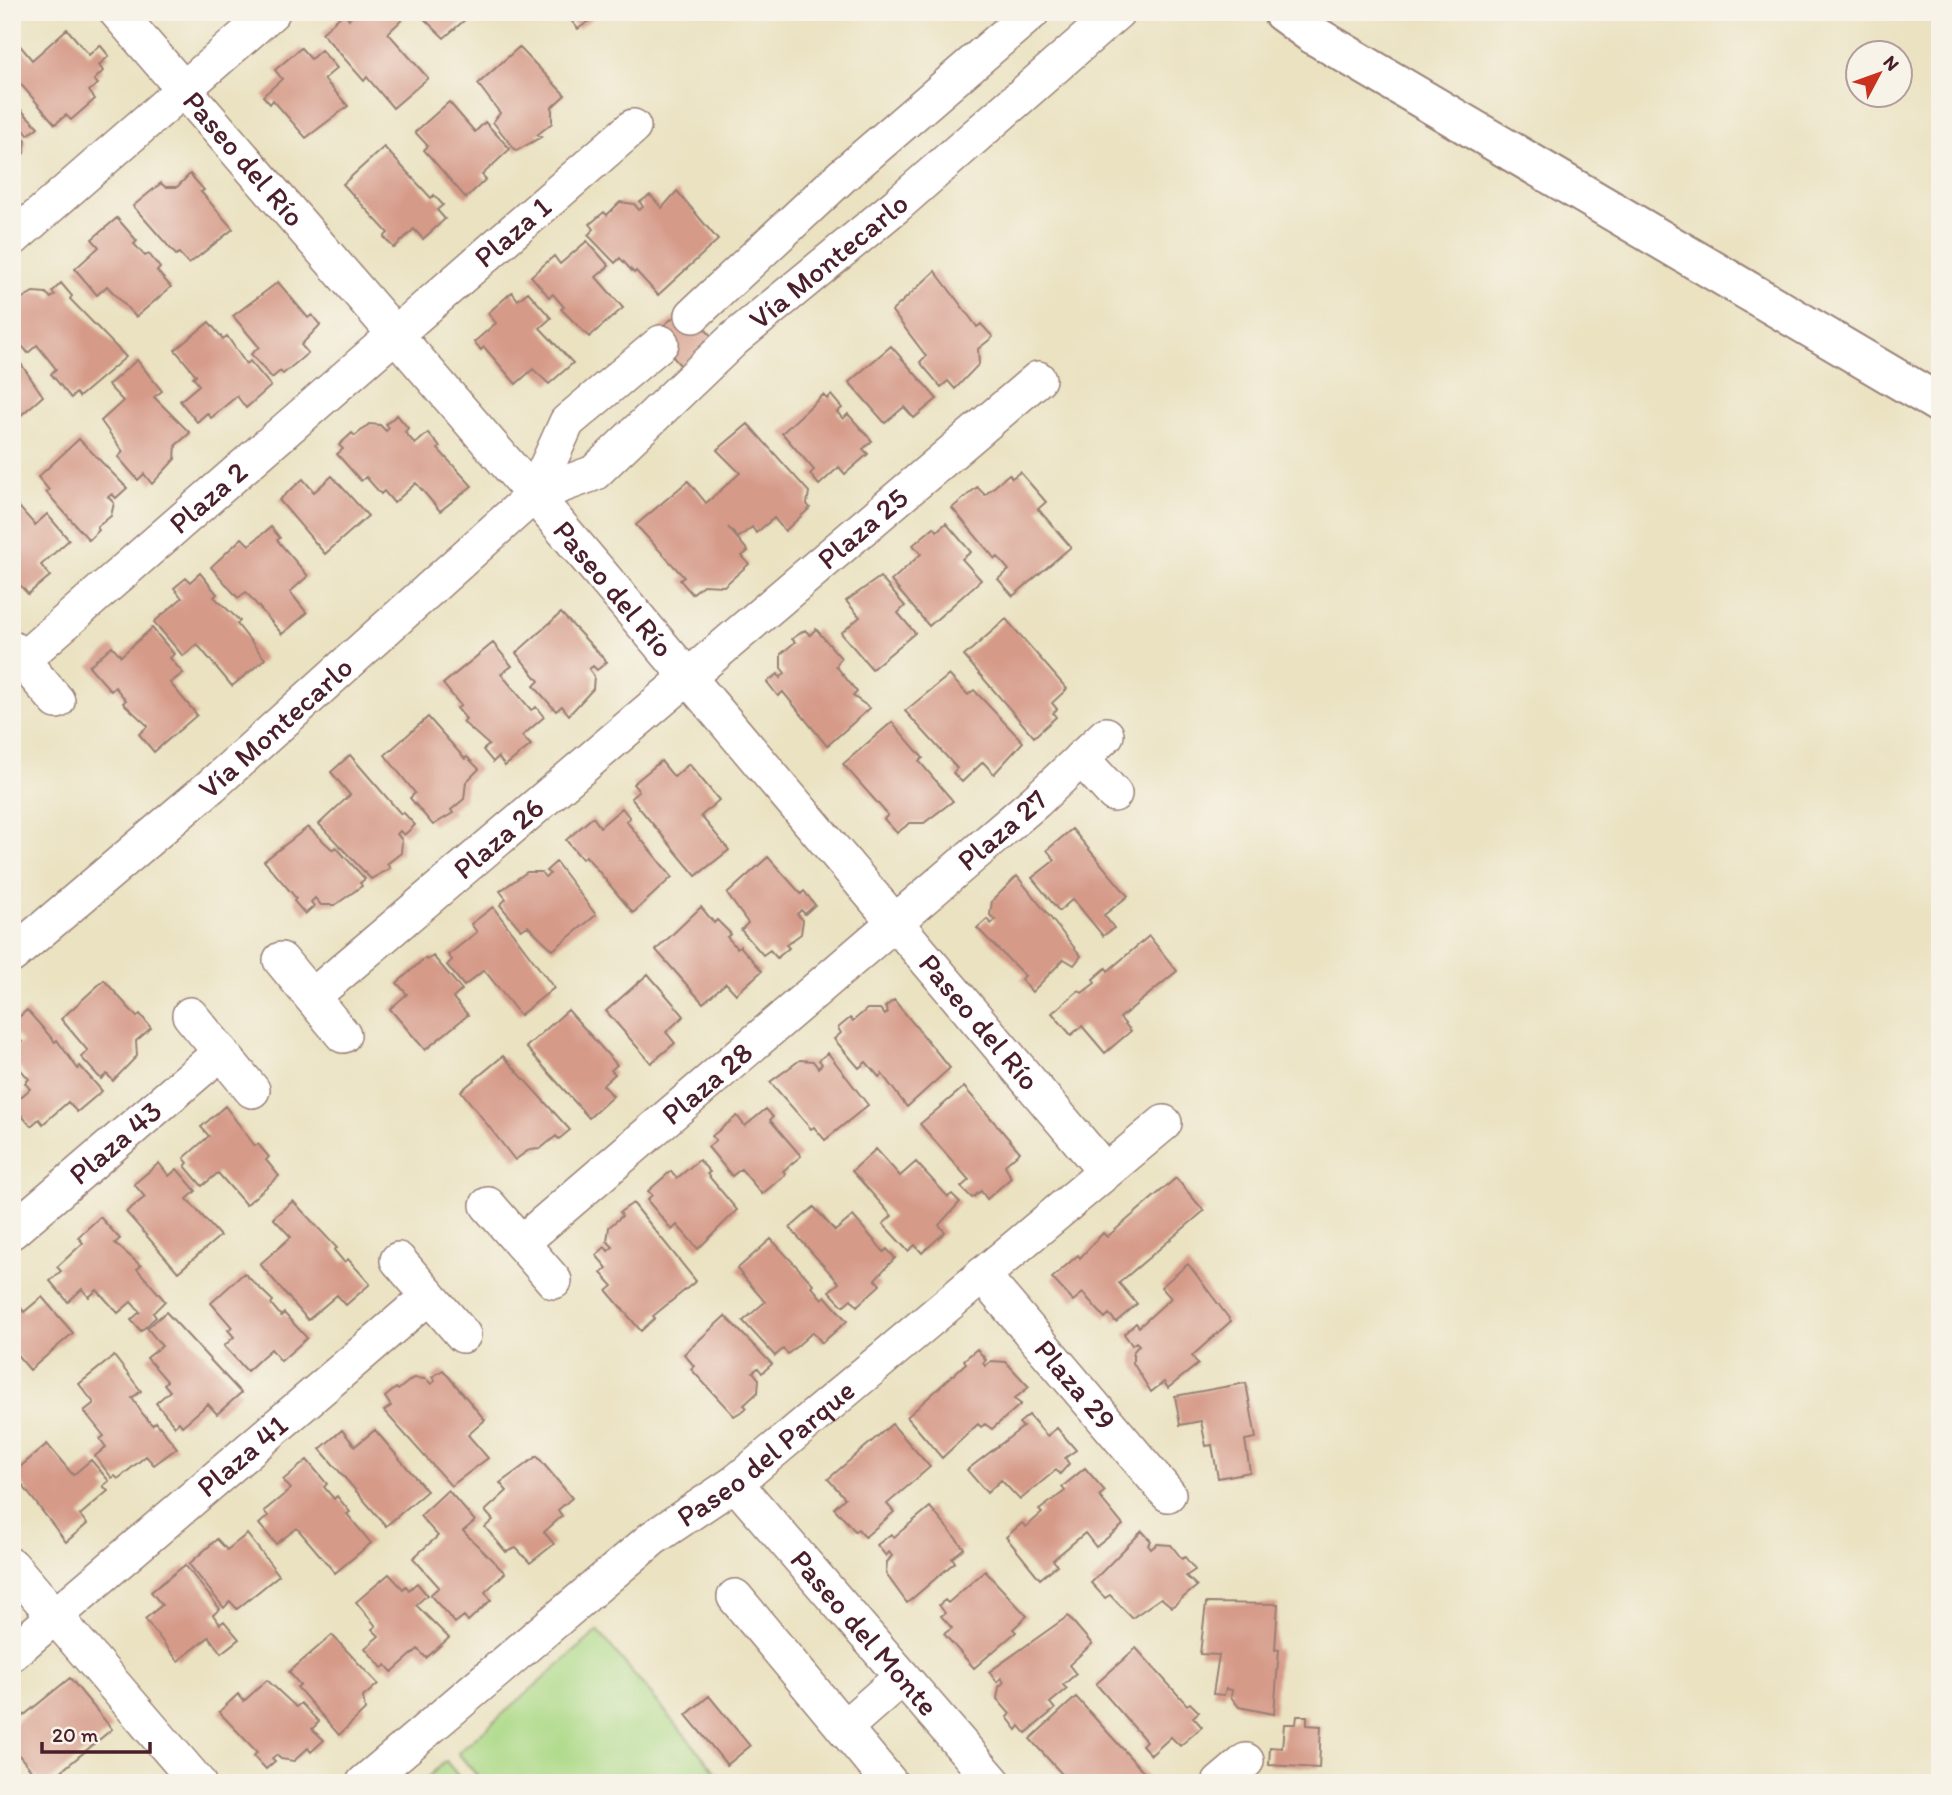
<svg xmlns="http://www.w3.org/2000/svg" width="1952" height="1795" font-family="Itim,sans-serif">
	<rect width="100%" height="100%" fill="#f7f3e8"/>
	<filter id="ink" filterUnits="userSpaceOnUse"><feTurbulence type="fractalNoise" baseFrequency=".0143" numOctaves="2"/><feDisplacementMap in="SourceGraphic" scale="14" xChannelSelector="R" yChannelSelector="G"/><feConvolveMatrix kernelMatrix="1 2 1 2 8 2 1 2 1" color-interpolation-filters="sRGB"/></filter>
	<filter id="wash" filterUnits="userSpaceOnUse"><feTurbulence type="fractalNoise" baseFrequency=".00686" numOctaves="4" result="noise"/><feDisplacementMap in="SourceGraphic" scale="28" xChannelSelector="R" yChannelSelector="G"/><feGaussianBlur stdDeviation="1.57" result="paint"/><feColorMatrix in="noise" values="0 0 0 0 0 0 0 0 0 0 0 0 0 0 0 0 0 1.4 0 .05"/><feComposite in="paint" operator="in"/></filter>
	<g filter="url(#wash)">
		<rect width="100%" height="100%" fill="#eae2c1"/>
		<path fill="#abd986" stroke="#7a7c58" stroke-width="2" d="M598,1631L725,1783H483L458,1753Z
			M446,1761L464,1783H421Z"/>
		<g id="blocks">
			<path fill="#d69a88" d="M357,12H401L405,17L388,33L428,78L393,108L367,77L364,81L322,33L344,13L349,19Z
				M417,12H474L444,38Z
				M564,12H597V15L578,29Z
				M67,29L89,55L100,45L109,56L99,65L103,71L94,80L98,84L89,91L95,99L71,120L66,115L55,124L12,74V36L32,60Z
				M519,47L565,95L552,107V123L537,135L541,137L516,151L493,122L500,113L478,84Z
				M301,48L311,59L321,50L337,68L324,79L348,106L306,138L273,100L270,104L263,96L282,79L275,70Z
				M12,101L38,127L28,135L25,131L21,134L26,140L24,153L12,164Z
				M449,102L475,132L485,122L510,149L482,175L486,179L466,198L424,150L428,146L415,132Z
				M384,147L431,198L434,195L443,205L437,210L445,219L423,239L414,229L394,248L384,237L388,233L343,184Z
				M190,174L204,190L201,192L233,229L189,264L179,253L176,255L133,206L161,183L165,187H177Z
				M677,191L718,240L658,295L636,271L634,273L620,258L615,263L588,235L594,229L590,224L604,212L607,215L620,202L634,204L639,210L643,207L640,202L650,195L662,208Z
				M117,218L137,241L134,244L145,256L149,254L160,268L157,271L171,287L136,317L107,286L97,295L75,269L99,247L92,239Z
				M587,241L609,266L596,277L623,308L589,337L561,309L564,307L553,294L549,297L531,276L554,256L560,264Z
				M935,271L975,324L977,327L981,324L993,337L978,349L979,364L955,389L948,381L941,387L924,367L920,362L926,356L892,311Z
				M278,282L308,318L312,315L320,325L301,345L308,353L283,374L280,371L272,378L251,354L259,347L233,316Z
				M61,283L72,296L70,299L126,357L79,397L76,393L71,398L51,374L56,369L37,345L28,353L12,334V304L33,292L46,293L51,298L55,295L52,292Z
				M512,292L518,300L528,292L551,318L540,328L573,363L549,384L533,369L516,384L484,347L481,350L474,342L496,323L488,313Z
				M686,307L720,346L687,373L653,334Z
				M209,322L223,339L227,336L246,364L250,361L271,386L246,408L237,396L211,418L207,413L197,422L180,401L199,385L193,377L196,375L175,350Z
				M891,346L937,399L914,418L904,407L885,423L849,382Z
				M137,360L162,391L154,397L190,433L176,445L175,459L152,484L144,474L138,480L118,457L123,452L101,421L123,401L108,385Z
				M12,361L17,367L21,364L43,396L12,423Z
				M823,395L827,399L831,395L842,408L837,412L843,419L848,414L872,441L863,449L868,454L845,474L839,467L819,485L810,474L814,470L782,433Z
				M397,415L408,428L405,432L415,444L428,433L440,447L438,449L472,486L440,511L416,483L394,503L384,491L381,494L366,477L361,481L337,454L343,449L339,445L352,433L355,436L369,424L380,425L386,431L389,428L386,424Z
				M748,424L809,492L807,504L810,508L785,531L774,518L756,533L752,527L738,538L728,527L748,551L742,556L749,564L724,586L703,585L692,594L680,580L684,577L636,525L688,481L706,503L740,473L717,450Z
				M79,439L127,488L116,498L112,494L108,497L114,503L111,516L97,527L99,530L89,540L46,492L49,490L38,477Z
				M1020,472L1046,502L1038,509L1071,547L1013,596L998,579L1009,570L998,557L995,559L952,508L977,487L985,495L1009,474L1012,478Z
				M332,476L368,516L325,554L279,500L303,479L314,492Z
				M12,499L35,525L47,514L69,540L41,565L50,576L28,594L12,576Z
				M946,523L971,552L962,559L981,580L929,626L891,581L921,554L913,545L934,527L937,531Z
				M271,527L280,538L277,540L308,576L290,592L307,613L282,634L246,592L238,598L211,567L242,538L249,545Z
				M200,573L217,594L214,597L240,621L237,624L265,659L232,686L197,644L183,656L154,622L182,598L174,588L186,578L190,582Z
				M880,577L905,606L898,613L915,633L872,669L841,633L860,617L846,601Z
				M561,613L607,662L597,670L593,666L589,669L594,676L593,689L569,715L562,706L556,711L534,686L539,681L516,653Z
				M1006,619L1067,689L1052,703L1057,709L1053,713L1056,717L1034,737L964,656Z
				M152,628L174,654L170,658L183,673L170,683L197,715L154,752L139,734L148,726L123,703L126,700L115,687L111,691L89,666L112,646L121,656Z
				M816,629L841,658L836,666L857,692L853,696L870,708L827,746L783,692L778,696L767,682L778,674L780,678L785,673L781,668V654L795,642L792,639L805,630L810,635Z
				M493,643L512,666L501,674L531,710L536,707L544,717L522,736L531,745L505,766L498,757L493,762L483,750L489,745L463,722L466,719L457,708L461,706L443,684Z
				M949,675L968,695L974,690L1023,742L994,774L983,762L962,782L953,773L957,768L905,711Z
				M428,717L465,759L467,757L479,769L466,782L464,799L451,810L453,813L433,825L410,798L415,793L385,755Z
				M892,722L923,758L919,761L953,801L924,823H910L897,833L884,819L888,815L843,764Z
				M350,755L401,814L403,812L415,825L404,835L400,831L397,834L402,840L401,853L387,864L390,868L371,879L319,824L350,795L331,772Z
				M661,761L674,777L689,764L719,800L701,816L729,850L696,876L631,798L639,791L633,784Z
				M622,808L630,818L626,821L672,877L633,913L586,856L582,859L566,840L593,817L600,827Z
				M308,827L333,850L336,847L365,879L360,883L362,886L335,905H321L315,898L311,902L314,906L305,914L294,901L296,898L264,861Z
				M1072,829L1128,896L1104,915L1114,928L1103,936L1073,899L1059,911L1032,878L1055,860L1047,850Z
				M768,857L801,894L804,891L815,905L805,914L801,910L797,914L803,920L801,934L786,945L789,948L777,958L770,950L763,955L741,930L748,923L727,894Z
				M556,862L596,915L553,950L528,926L521,930L500,905L506,899L500,891L527,872H541L545,877L550,874L546,871Z
				M1017,876L1081,956L1074,965L1064,959L1032,992L1021,979L1025,976L977,928L987,919L991,924L995,920L990,915L992,901Z
				M493,907L554,988L520,1015L484,970L464,986L447,965L452,960L448,955L477,932L471,924Z
				M701,907L714,923L717,920L731,934L727,937L737,948L740,946L762,971L736,994L726,983L703,1003L656,950Z
				M1149,936L1177,971L1120,1018L1131,1031L1105,1053L1082,1026L1071,1035L1052,1013L1079,990L1082,993L1095,983L1093,979L1106,968L1108,971Z
				M433,956L462,990L453,998L468,1015L425,1050L390,1009L407,994L397,983L425,958L427,960Z
				M648,974L684,1016L666,1032L675,1043L651,1063L606,1011Z
				M104,980L137,1017L140,1014L151,1028L136,1041L137,1056L113,1081L107,1074L101,1079L81,1057L88,1051L61,1019Z
				M894,1000L950,1068L907,1107L882,1074L879,1077L866,1062L859,1068L834,1039L841,1033L838,1028L850,1018L853,1021L867,1009H880L885,1015L888,1012L885,1007Z
				M27,1010L55,1042L57,1040L78,1069L80,1066L102,1091L77,1112L68,1102L43,1124L39,1119L31,1126L12,1105L30,1089L25,1083L29,1079L12,1060V1051L22,1042L12,1030V1023Z
				M568,1010L617,1065L611,1070L615,1074L603,1085L613,1096L589,1118L526,1047Z
				M828,1053L868,1105L825,1140L814,1127L811,1129L770,1082L800,1060L813,1061L818,1068L822,1064L819,1060Z
				M503,1056L570,1130L559,1139L556,1136L540,1149L529,1150L515,1160L461,1091Z
				M964,1087L1020,1152L1005,1165L1011,1178L987,1199L981,1191L972,1198L961,1187L969,1180L920,1124Z
				M225,1106L255,1146L258,1144L269,1157L266,1160L279,1176L246,1205L218,1173L202,1186L185,1166L188,1163L184,1158L209,1136L201,1127Z
				M766,1109L773,1117L770,1120L801,1156L783,1171L786,1174L762,1194L741,1169L732,1176L708,1147L716,1140L712,1136L737,1116L745,1126Z
				M876,1149L900,1176L916,1162L948,1197L952,1194L960,1202L939,1225L945,1232L922,1253L915,1245L908,1251L883,1224L892,1216L852,1171Z
				M699,1160L710,1172L707,1174L737,1210L698,1249L677,1225L672,1230L647,1200L652,1195L648,1191L671,1171L677,1178Z
				M159,1163L169,1176L177,1169L196,1191L187,1199L220,1236L178,1272L126,1212L145,1197L134,1184Z
				M1176,1178L1204,1211L1119,1283L1137,1304L1116,1322L1109,1314L1105,1318L1083,1293L1073,1301L1052,1278L1078,1255L1080,1258L1103,1233L1107,1237Z
				M293,1201L337,1248L334,1250L344,1262L348,1259L370,1284L346,1305L337,1295L308,1320L260,1264L291,1237L273,1218Z
				M633,1203L696,1281L653,1316L655,1318L641,1331L607,1291L613,1286L601,1273L607,1268L596,1255L605,1247L608,1251L613,1247L607,1241L609,1227L622,1216L620,1212Z
				M814,1207L835,1231L853,1216L884,1252L887,1249L895,1258L875,1279L880,1285L857,1306L851,1299L843,1306L829,1291L839,1283L790,1228Z
				M100,1217L120,1239L115,1243L141,1266L137,1269L165,1301L153,1313L156,1317L141,1331L131,1320L140,1312L131,1302L118,1313L97,1290L89,1297L82,1289L68,1302L50,1281L61,1271L57,1267L83,1243L78,1237Z
				M771,1239L813,1284L811,1286L822,1299L825,1296L847,1321L822,1343L813,1332L788,1354L783,1349L775,1356L743,1321L765,1302L737,1269Z
				M1188,1264L1231,1321L1192,1356L1198,1364L1168,1388L1164,1382L1151,1392L1133,1363V1352L1139,1345L1136,1342L1132,1345L1124,1334L1136,1323L1139,1327L1171,1298L1161,1287Z
				M244,1273L273,1301L271,1304L281,1316L284,1313L307,1338L281,1361L271,1349L247,1371L224,1346L234,1337L228,1330L232,1327L211,1303Z
				M42,1297L73,1333L30,1370L12,1349V1298L24,1312Z
				M166,1312L241,1393L217,1414L208,1404L182,1426L179,1422L175,1426L156,1403L170,1391L164,1384L167,1381L147,1358L162,1346L147,1328Z
				M725,1316L772,1364L762,1373L758,1368L753,1372L759,1379L758,1392L744,1405L747,1408L734,1416L691,1369L694,1366L684,1354Z
				M977,1349L986,1360L983,1363L985,1366L991,1361L1006,1362L1029,1387L1014,1399L1021,1404L992,1429L985,1424L981,1427L978,1424L942,1458L907,1417L966,1363L964,1360Z
				M114,1356L141,1391L132,1398L142,1413L152,1425L156,1422L177,1448L154,1465L146,1456L118,1479L115,1476L112,1478L95,1456L106,1447L100,1439L104,1436L84,1411L94,1403L79,1384Z
				M443,1370L485,1420L468,1435L488,1458L451,1486L384,1411L391,1406L385,1397L396,1388L398,1390L413,1378L426,1379L431,1384L435,1381L432,1377Z
				M1246,1383L1256,1438L1245,1440L1250,1472L1218,1478L1212,1445L1206,1446L1201,1421L1180,1425L1175,1396Z
				M1029,1415L1047,1436L1057,1428L1076,1450L1065,1458L1069,1464L1060,1474L1056,1470L1020,1500L1001,1480L987,1493L967,1470L1023,1427L1019,1423Z
				M892,1424L930,1467L887,1504L894,1512L865,1537L858,1529L855,1531L834,1508L845,1498L828,1479Z
				M342,1430L355,1446L375,1430L427,1491L386,1526L320,1449Z
				M47,1444L73,1475L91,1460L109,1481L103,1486L108,1491L80,1515L87,1524L66,1542L13,1473Z
				M537,1456L572,1498L558,1510L562,1516L544,1532L554,1544L530,1563L516,1548L506,1552L485,1527L493,1520L485,1511L507,1491L500,1483Z
				M307,1460L327,1484L324,1487L334,1499L337,1496L350,1512L347,1514L371,1543L335,1573L297,1528L276,1544L259,1524L268,1516L264,1511L291,1489L283,1480Z
				M1085,1468L1105,1491L1099,1496L1123,1525L1096,1547L1085,1533L1053,1560L1057,1565L1040,1579L1006,1537L1022,1523L1026,1527L1042,1513L1039,1510L1065,1491L1062,1487Z
				M448,1490L475,1521L463,1531L505,1573L485,1592L491,1600L468,1621L464,1616L455,1623L430,1595L439,1587L413,1558L438,1536L420,1516Z
				M930,1507L964,1548L952,1558L955,1562L907,1603L886,1574L887,1562L892,1556L889,1552L886,1556L877,1545L891,1534L894,1537Z
				M1142,1531L1151,1541L1148,1545L1151,1549L1157,1544L1171,1545L1182,1559L1185,1557L1195,1570L1186,1576L1197,1586L1172,1607L1161,1598L1132,1618L1110,1595L1105,1598L1091,1583Z
				M247,1534L279,1575L237,1609L230,1601L224,1608L189,1564L217,1539L227,1550Z
				M185,1565L220,1609L213,1615L220,1624L224,1621L239,1639L221,1653L209,1637L178,1661L145,1619L162,1605L151,1592Z
				M985,1571L1027,1616L1013,1629L1016,1632L974,1668L944,1634L952,1628L941,1616L945,1613L939,1605L945,1600L948,1603Z
				M389,1574L403,1589L406,1586L409,1590L417,1583L427,1595L416,1605L449,1638L426,1658L418,1649L392,1672L386,1665L382,1668L365,1648L379,1636L372,1629L376,1626L356,1602Z
				M1206,1603L1278,1604L1275,1650L1279,1649L1274,1714L1239,1707L1231,1697L1232,1690L1226,1689L1224,1695L1213,1694L1219,1655L1200,1654Z
				M1068,1616L1092,1644L1069,1665L1076,1674L1063,1685L1067,1689L1050,1703L1055,1709L1026,1733L1020,1726L1017,1730L1007,1717L1010,1714L997,1699L999,1687L1004,1682L1001,1678L997,1682L989,1672Z
				M332,1635L378,1684L363,1697L365,1710L339,1735L297,1687L300,1685L289,1672Z
				M1136,1648L1187,1705L1190,1703L1199,1712L1193,1717L1202,1727L1180,1746L1171,1737L1151,1755L1142,1745L1146,1741L1096,1684Z
				M70,1678L112,1729L47,1783H42L12,1747V1725Z
				M267,1680L296,1707L301,1703L319,1722L312,1729L324,1740L311,1752L308,1748L294,1761L281,1759L276,1755L272,1758L275,1761L266,1769L254,1756L257,1752L219,1712L238,1694L244,1701Z
				M709,1696L750,1746L727,1765L686,1715Z
				M1076,1697L1147,1776L1140,1783H1070L1030,1739Z
				M1297,1716H1307V1725L1321,1726L1319,1768L1269,1765L1270,1747L1282,1748L1284,1724H1296Z
				M12,1768L25,1783H12Z"/>
		</g>
	</g>
	<g filter="url(#ink)">
		<use href="#blocks" fill-opacity="0" stroke="#9a8076" stroke-width="2"/>
		<g fill="none" stroke-linecap="round" stroke-linejoin="round">
			<g stroke="#9a8076" stroke-width="38">
				<g id="minor">
					<path id="s1" d="M117,12L534,495L1105,1171"/>
					<path d="M12,239L272,12"/>
					<path d="M693,315L842,176L1032,12"/>
					<path d="M534,495L567,422L661,343"/>
					<path d="M12,649L57,701"/>
					<path id="s2" d="M22,660L633,127"/>
					<path d="M1081,758L1114,794"/>
					<path id="s3" d="M12,955L211,786L534,495L594,473L734,339L897,205L1117,12"/>
					<path d="M281,960L343,1035"/>
					<path id="s4" d="M312,997L1038,379"/>
					<path d="M190,1015L252,1090"/>
					<path d="M488,1205L554,1281"/>
					<path id="s5" d="M12,1231L221,1052"/>
					<path id="s6" d="M521,1243L1036,801L1106,735"/>
					<path d="M398,1260L463,1335"/>
					<path id="s7" d="M982,1275L1168,1494"/>
					<path id="s8" d="M735,1483L994,1783"/>
					<path d="M12,1566L198,1783"/>
					<path d="M735,1597L844,1728"/>
					<path id="s9" d="M12,1653L429,1296"/>
					<path id="s10" d="M364,1783L653,1538L735,1483L1164,1123"/>
					<path d="M890,1783L844,1728L902,1677"/>
					<path d="M1220,1783L1246,1761"/>
				</g>
			</g>
			<g stroke="#9a8076" stroke-width="42">
				<path id="highway" d="M1282,12L1312,34L1940,404"/>
			</g>
			<use href="#minor" stroke="#fff" stroke-width="35"/>
			<use href="#highway" stroke="#fff" stroke-width="38"/>
		</g>
	</g>
	<g text-anchor="middle" stroke-width="5" stroke-linejoin="round" paint-order="stroke">
		<g font-size="30" fill="#4a1f2b" stroke="#f7f3e8">
			<text dy="10" stroke="none"><textPath href="#s1" startOffset="194">Paseo del Río</textPath></text>
			<text dy="10" stroke="none"><textPath href="#s2" startOffset="651">Plaza 1</textPath></text>
			<text dy="10" stroke="none"><textPath href="#s3" startOffset="1076">Vía Montecarlo</textPath></text>
			<text dy="10" stroke="none"><textPath href="#s2" startOffset="247">Plaza 2</textPath></text>
			<text dy="10" stroke="none"><textPath href="#s4" startOffset="723">Plaza 25</textPath></text>
			<text dy="10" stroke="none"><textPath href="#s1" startOffset="761">Paseo del Río</textPath></text>
			<text dy="10" stroke="none"><textPath href="#s3" startOffset="348">Vía Montecarlo</textPath></text>
			<text dy="10" stroke="none"><textPath href="#s6" startOffset="634">Plaza 27</textPath></text>
			<text dy="10" stroke="none"><textPath href="#s4" startOffset="245">Plaza 26</textPath></text>
			<text dy="10" stroke="none"><textPath href="#s1" startOffset="1328">Paseo del Río</textPath></text>
			<text dy="10" stroke="none"><textPath href="#s6" startOffset="245">Plaza 28</textPath></text>
			<text dy="10" stroke="none"><textPath href="#s5" startOffset="136">Plaza 43</textPath></text>
			<text dy="10" stroke="none"><textPath href="#s7" startOffset="144">Plaza 29</textPath></text>
			<text dy="10" stroke="none"><textPath href="#s10" startOffset="520">Paseo del Parque</textPath></text>
			<text dy="10" stroke="none"><textPath href="#s9" startOffset="303">Plaza 41</textPath></text>
			<text dy="10" stroke="none"><textPath href="#s8" startOffset="198">Paseo del Monte</textPath></text>
		</g>
	</g>
	<rect width="1952" height="1795" fill="none" stroke="#f7f3e8" stroke-width="42"/>
	<g transform="translate(1879 74) rotate(49)"><circle r="33" fill="#f7f3e8" stroke="#b29e9c" stroke-width="2"/>
	<path d="M0-5L12 26L0 18L-12 26Z" fill="#c8321e"/>
	<text y="-10" font-size="19" font-weight="bold" text-anchor="middle" fill="#4a1f2b">N</text>
	</g>
	<path d="M42 1742v10h108v-10" fill="none" stroke="#4a1f2b" stroke-width="3.5"/>
	<text x="52" y="1742" font-size="21" fill="#4a1f2b" stroke="#f7f3e8" stroke-width="5" paint-order="stroke">20 m</text>
</svg>
